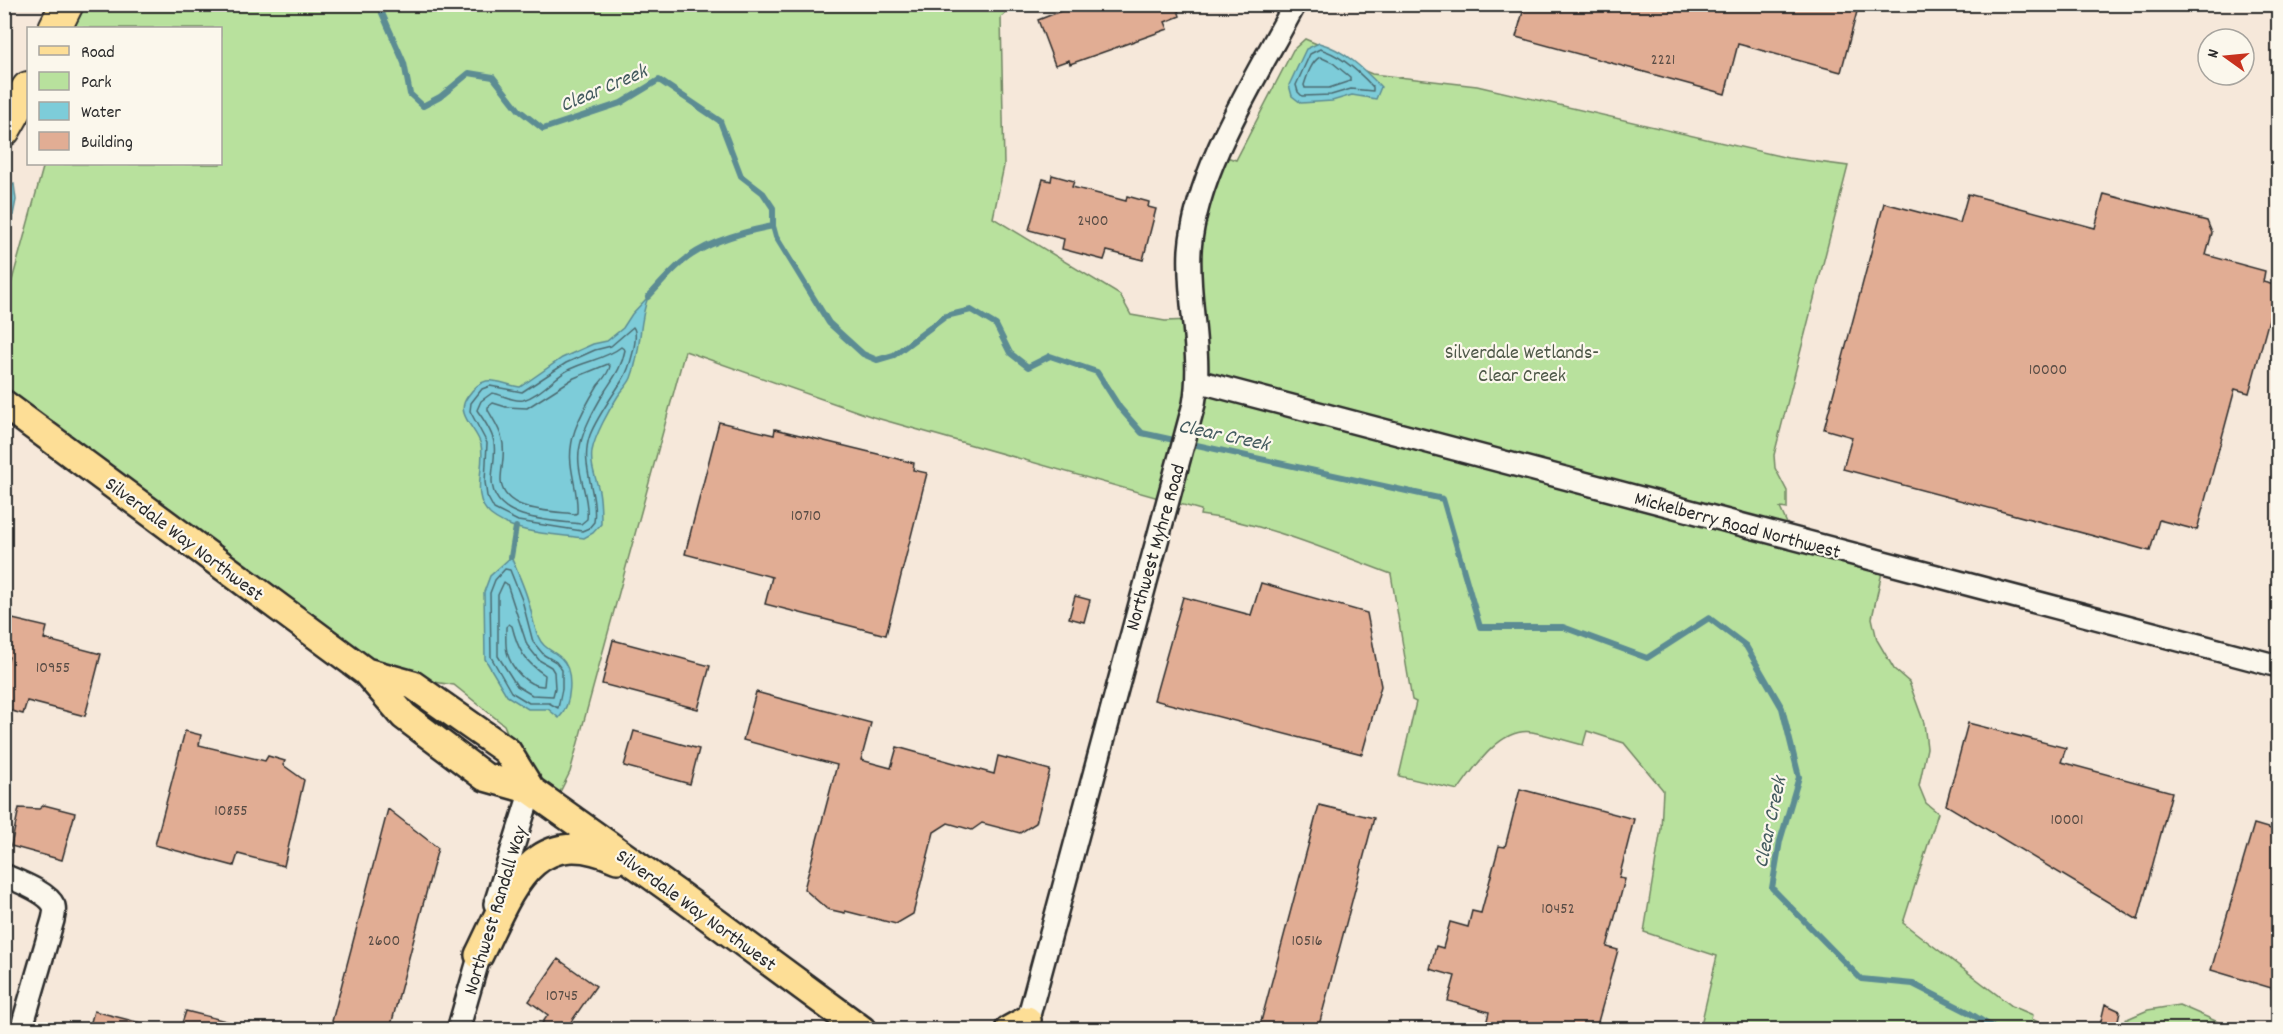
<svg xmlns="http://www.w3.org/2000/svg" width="2283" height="1034" font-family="Dekko,sans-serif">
	<rect width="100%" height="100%" fill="#f6e8da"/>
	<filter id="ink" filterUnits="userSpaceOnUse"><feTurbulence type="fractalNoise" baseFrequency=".0167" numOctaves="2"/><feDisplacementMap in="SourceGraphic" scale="12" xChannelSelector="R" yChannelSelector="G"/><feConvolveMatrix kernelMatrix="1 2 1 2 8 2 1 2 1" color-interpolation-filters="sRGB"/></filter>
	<g filter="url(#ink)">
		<path fill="#b8e19d" stroke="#728664" stroke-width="1.5" d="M76,5H1015L1001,17L1004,166L993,218L1120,295L1131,315L1165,321L1192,320L1190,298L1217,154L1236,160L1293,50L1305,39L1324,47L1348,64L1372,74L1477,86L1788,158L1848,166L1774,455L1775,468L1787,491V509L1780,508L1794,539L1884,563L1872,618L1877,640L1894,669L1909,682L1924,723L1927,748L1919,786L1926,803L1938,813L1903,923L2012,1006L2033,1015L2032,1019L2051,1029H1700L1717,956L1644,932L1661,829L1663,790L1624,743L1587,731L1583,745C1566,741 1549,735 1532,732C1500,727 1474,768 1458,790L1399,776L1416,702L1412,700L1391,574C1329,551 1266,523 1200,515L1201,510L873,417L685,351L570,772L553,806L531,790L504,725L454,685L366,672L5,404V306L44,164H220V28H66Z
			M2179,1005L2234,1029H2129L2125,1020L2148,1010Z"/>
		<path fill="#7dccd9" stroke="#5c8c93" stroke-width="1.5" d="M1319,43C1343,49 1364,69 1381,87L1376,99L1352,95L1332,101L1301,103L1292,96L1289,85L1306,49Z
			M14,184L16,200L5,256V187Z
			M648,297C638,323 642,351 631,378C628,385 622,390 618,396C609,410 595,435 592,451C590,465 596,478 599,491C601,502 601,513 601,524L593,533L584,538C554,534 515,534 491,515C469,497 486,467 481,445C478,433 467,424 464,413C462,407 465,400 468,396C486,371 496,383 520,387L562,358L593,344L607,341L623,328L632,314Z
			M511,557C517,571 524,586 528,600C532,612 533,625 538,636C543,649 553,650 561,658C575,671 571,706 559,718L548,709H528L507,696L485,659L484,592L490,576Z"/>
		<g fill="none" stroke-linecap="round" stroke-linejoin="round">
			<path stroke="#4c6b71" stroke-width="1.5" d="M1320,49C1339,54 1360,73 1373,87V91L1351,89L1331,95L1302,96L1298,92L1296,85L1310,54Z
				M1320,57L1333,63L1350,77V81L1329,88H1305L1304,85C1307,76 1311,62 1320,57Z
				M633,327C640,335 629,370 623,379C612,397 598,415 590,435C579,465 598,492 594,522L589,528L582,531L518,521L494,509L487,496L485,482L487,443L470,411L471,403L482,389L490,386L522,392L566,363L595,350L611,346Z
				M621,347L625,350C622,367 614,377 605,391C595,408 584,427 580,446C574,471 590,495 587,519L581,524C551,520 493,521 492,481C492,468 496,456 494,443C493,432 483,419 477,410L481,401L492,393C502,394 512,402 523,400C541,395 554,377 570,369C586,361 608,358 621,347Z
				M608,364L610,366C609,373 603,379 598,385C590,398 580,416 575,430C563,466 579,482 577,513L575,514C552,511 502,512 501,480C501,467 506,452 502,439C500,429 493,419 488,410V407L493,403L506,407L527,408L574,378Z
				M505,569L510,570L522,600L533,642L544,655L556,662L562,670V689L558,708L549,703H529L511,692L491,657L490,593L495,580Z
				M504,582L507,584L527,645L539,660L551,667L554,672L555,688L553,696L532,695L517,686L498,656V595Z
				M509,624L512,626C518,650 524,661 545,675L544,686C527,687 511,668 507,652C505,644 506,634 506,627Z"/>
			<path stroke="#5c8c93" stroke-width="6" d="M378,4L404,63L410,94L423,106L440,97L469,73L493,77L519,110L543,129L621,103L659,80L720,121L741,176L763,193L773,208V226L776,237L829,323L863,354L877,360L894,355L946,316L971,310L996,325L1010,353L1028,367L1050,356L1097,372L1120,408L1142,433L1443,499L1480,627H1563L1647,658L1709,618L1746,646L1782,708L1799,777L1780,841L1772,888L1861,979L1913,984L1968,1012L1997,1030
				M648,297C659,286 669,273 681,263C705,242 742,232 773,226
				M511,557L516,527"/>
		</g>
		<path fill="#e1ad94" stroke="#2b2b2b" stroke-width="1.5" d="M1079,4H1176L1180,16L1165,22L1168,29L1070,64L1069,60L1055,65L1038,20Z
			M1525,4H1859L1841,72L1738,44L1725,94L1516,37Z
			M1052,175L1074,181L1072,187L1126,201L1127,196L1149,202L1148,207L1156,209L1143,260L1107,251L1104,260L1062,249L1064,239L1029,230L1043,179L1051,181Z
			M1968,194L2095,228L2104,194L2207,221L2212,233L2206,255L2265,271L2263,282L2278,286L2249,393L2235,389L2197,530L2159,520L2150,551L1843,469L1852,437L1824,429L1884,203L1960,223Z
			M719,422L774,435L775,429L886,456L914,463L913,470L927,473L886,635L765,604L772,577L685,554Z
			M1261,583L1367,613L1381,686L1362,754L1154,700L1183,597L1251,615Z
			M1075,596L1090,600L1084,622L1069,618Z
			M4,617L47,627L44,639L101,654L85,716L27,701L23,714L4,709V674L9,657L4,656Z
			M613,640L710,666L698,709L602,684Z
			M756,692L871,723L861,760L891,768L897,747L994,774L998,756L1050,770L1036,823L1020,833L982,823L972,830L948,823L934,832L913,914L896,924L845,911V913L827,909L804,889L837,765L743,740Z
			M1968,723L2066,748L2061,762L2172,792L2138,920L1946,805Z
			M185,731L201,735L199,745L265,761L268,756L285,761L283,765L304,780L284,866L238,854L234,866L155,845Z
			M634,731L699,749L690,784L624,766Z
			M1520,789L1634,819L1619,878L1625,879L1607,947L1618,950L1596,1029H1485L1489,1012L1448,1001L1455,976L1430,969L1436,946L1443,948L1450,922L1468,927L1472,911L1481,913L1499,846L1505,847Z
			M44,805L75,813L62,860L11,846L19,808L39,809Z
			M1319,805L1374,818L1318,1029H1259Z
			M388,809L438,848L390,1029H330Z
			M2254,824L2278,831V990L2211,970Z
			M558,959L596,986L566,1029H538L548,1015L529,1001Z
			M2105,1004L2120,1011L2116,1029H2099Z
			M94,1011L145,1024L144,1029H89Z
			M186,1011L238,1024L237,1029H180Z"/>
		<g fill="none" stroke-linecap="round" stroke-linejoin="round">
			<g stroke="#2b2b2b" stroke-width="26">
				<path id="minor" d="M1197,381L2278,666
					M4,875C17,881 48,892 54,906C55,910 54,916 53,920L21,1030
					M495,904L531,790
					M458,1030L484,940
					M1025,1030L1194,404C1203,353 1187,302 1190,250C1196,169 1257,76 1295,4"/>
			</g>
			<g stroke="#2b2b2b" stroke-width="32">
				<path id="major" d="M4,404L366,672L404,716L485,777L531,790L683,898L862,1030
					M366,672L413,685L507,751L531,790
					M479,955C510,893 531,820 617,859
					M1009,1030L1027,1020"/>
			</g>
			<g stroke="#2b2b2b" stroke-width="36">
				<path id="highway" d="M55,28L67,4
					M4,130L28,88"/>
			</g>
			<use href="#minor" stroke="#fbf7ec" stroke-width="21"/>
			<use href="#major" stroke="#fdde96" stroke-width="27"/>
			<use href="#highway" stroke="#fdde96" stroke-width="32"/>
		</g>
	</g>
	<g text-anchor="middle" stroke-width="4.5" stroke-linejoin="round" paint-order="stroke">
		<g font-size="16" fill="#584c45">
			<text x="1663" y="64">2221</text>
			<text x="1093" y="225">2400</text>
			<text x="2048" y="374">10000</text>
			<text x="806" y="520">10710</text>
			<text x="53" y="672">10955</text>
			<text x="231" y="815">10855</text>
			<text x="2067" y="824">10001</text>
			<text x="1558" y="913">10452</text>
			<text x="384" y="945">2600</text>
			<text x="1307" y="945">10516</text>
			<text x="562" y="1000">10745</text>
		</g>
		<g font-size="20" fill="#4e5848" stroke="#fbf7ec">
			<text x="1522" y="358">Silverdale Wetlands-<tspan x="1522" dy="23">Clear Creek</tspan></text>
		</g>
		<g font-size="20" fill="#2b2b2b" stroke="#fbf7ec">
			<text transform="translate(1738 524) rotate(15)" y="7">Mickelberry Road Northwest</text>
			<text transform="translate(185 538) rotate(37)" y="7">Silverdale Way Northwest</text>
			<text transform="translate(1154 547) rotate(-74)" y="7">Northwest Myhre Road</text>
			<text transform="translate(697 909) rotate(36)" y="7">Silverdale Way Northwest</text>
			<text transform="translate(494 910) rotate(-73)" y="7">Northwest Randall Way</text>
		</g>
		<g font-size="21" font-style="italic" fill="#445b5f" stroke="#fbf7ec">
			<text transform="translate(603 87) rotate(-23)" y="7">Clear Creek</text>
			<text transform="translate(1224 434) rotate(12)" y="7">Clear Creek</text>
			<text transform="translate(1769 822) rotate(-78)" y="7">Clear Creek</text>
		</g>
	</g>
	<rect width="2283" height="1034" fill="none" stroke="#fbf7ec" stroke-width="24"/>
	<rect x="12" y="12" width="2259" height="1010" fill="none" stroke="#2b2b2b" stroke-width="2" filter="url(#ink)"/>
	<rect x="27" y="27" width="195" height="138" fill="#fbf7ec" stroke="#a8a59f" stroke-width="1.5"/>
	<rect x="39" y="46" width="30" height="9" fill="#fdde96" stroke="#a8a59f" stroke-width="1.5"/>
	<text x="81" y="57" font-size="18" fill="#2b2b2b">Road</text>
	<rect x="39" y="72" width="30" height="18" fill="#b8e19d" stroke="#a8a59f" stroke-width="1.5"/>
	<text x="81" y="87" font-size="18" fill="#2b2b2b">Park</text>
	<rect x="39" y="102" width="30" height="18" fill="#7dccd9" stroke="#a8a59f" stroke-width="1.5"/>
	<text x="81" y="117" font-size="18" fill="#2b2b2b">Water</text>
	<rect x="39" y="132" width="30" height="18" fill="#e1ad94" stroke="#a8a59f" stroke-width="1.5"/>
	<text x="81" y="147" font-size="18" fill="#2b2b2b">Building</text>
	<g transform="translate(2226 57) rotate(285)"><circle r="28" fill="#fbf7ec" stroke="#a8a59f" stroke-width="1.5"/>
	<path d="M0-4.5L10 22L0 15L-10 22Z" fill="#c8321e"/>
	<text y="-9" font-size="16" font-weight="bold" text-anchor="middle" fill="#2b2b2b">N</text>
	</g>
</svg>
